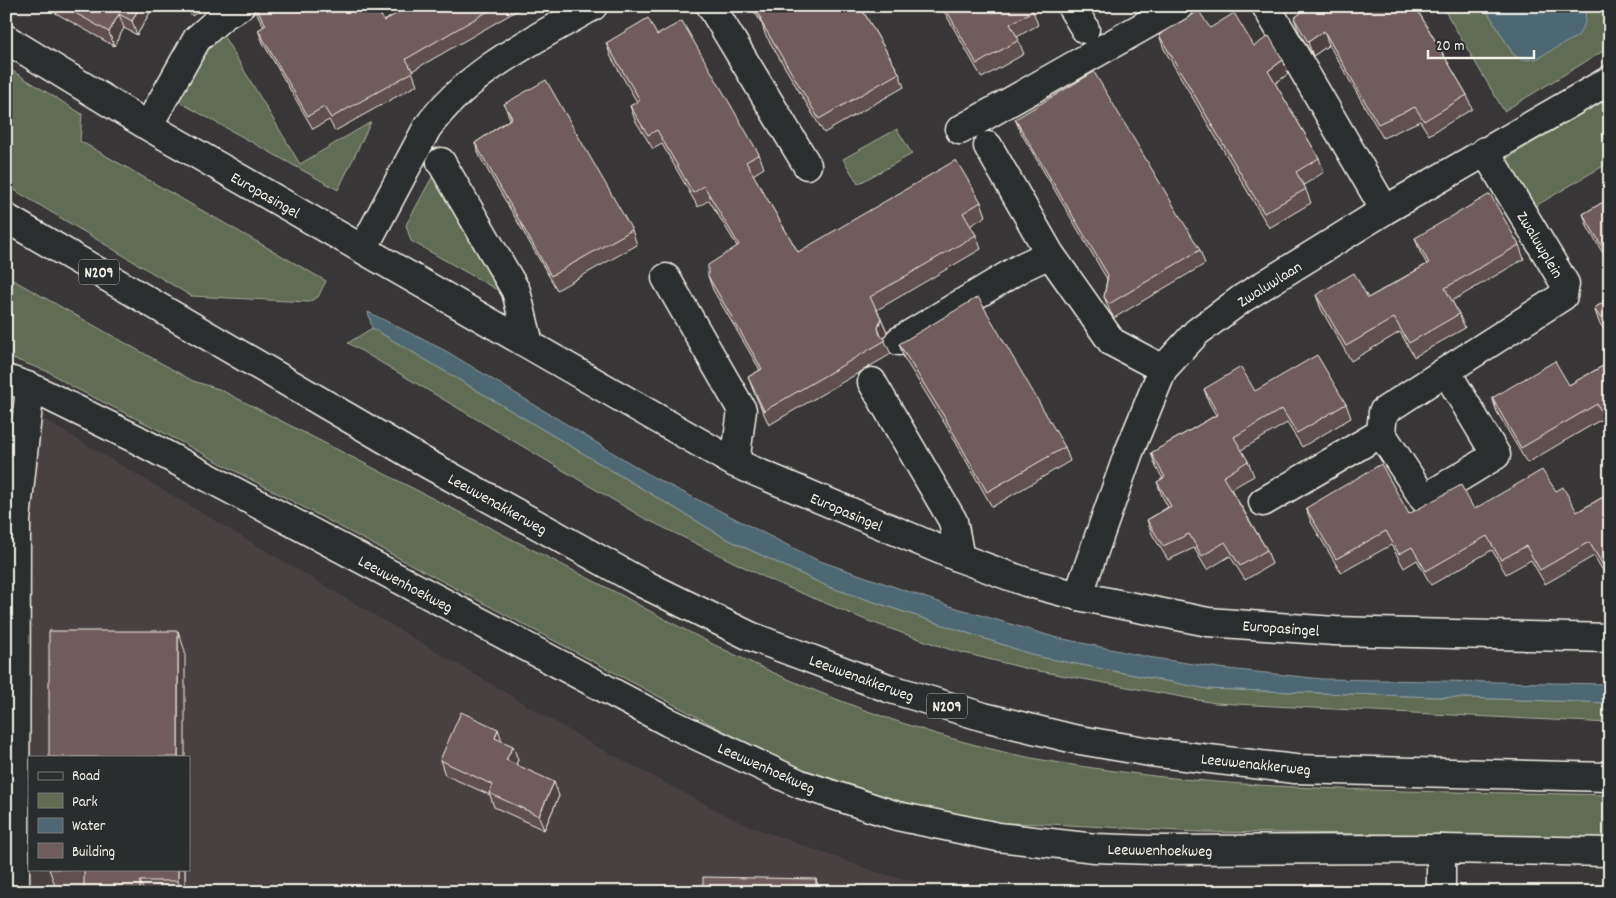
<svg xmlns="http://www.w3.org/2000/svg" width="1616" height="898" font-family="Dekko,sans-serif">
	<rect width="100%" height="100%" fill="#383637"/>
	<filter id="ink" filterUnits="userSpaceOnUse"><feTurbulence type="fractalNoise" baseFrequency=".02" numOctaves="2"/><feDisplacementMap in="SourceGraphic" scale="10" xChannelSelector="R" yChannelSelector="G"/><feConvolveMatrix kernelMatrix="1 2 1 2 8 2 1 2 1" color-interpolation-filters="sRGB"/></filter>
	<g filter="url(#ink)">
		<path fill="#484142" fill-rule="evenodd" d="M6,397L594,745L739,822L876,872L955,892H6ZM29,757H189V869H29Z"/>
		<path fill="#616c53" stroke="#aaae9e" d="M1442,6H1484L1513,54L1586,8V6H1610V47L1504,111Z
			M223,35L300,164L371,122L338,190L174,99L201,56Z
			M6,67L82,114L80,141L326,281L318,297L308,302L191,296L6,185Z
			M1610,96V162L1532,208L1506,159Z
			M897,129L912,154L858,184L843,159Z
			M436,170L508,296L411,241L406,225Z
			M6,276L193,381L219,389L623,596C744,665 876,723 1012,754C1059,764 1106,770 1154,776C1305,793 1457,791 1610,795V839L1462,835L1198,832L1050,824L998,823L898,801L780,761L149,425L71,386L49,372L6,356Z
			M372,328L727,539L829,587L1040,657L1208,689L1610,703V723L1215,703L1028,669L948,649L868,621L770,580L642,517L348,343Z"/>
		<path fill="#4e6773" stroke="#909ea2" d="M1484,6H1586V7L1585,23L1578,36L1536,59L1522,60L1513,54Z
			M368,312L446,351L653,477L817,560L950,606L1054,637L1148,657L1219,668L1322,679L1610,684V703L1208,689L1040,657L829,587L727,539L372,328Z"/>
		<g fill="none" stroke-linecap="round" stroke-linejoin="round">
			<g stroke="#f4f1e8" stroke-width="31">
				<path id="minor" d="M711,6L807,165
					M1071,6L1085,29
					M1266,6L1385,210
					M6,39L148,126L735,463L960,558L1026,582L1078,596L1208,622L1335,631L1610,638
					M148,126L197,39L223,16L240,6
					M960,130L1179,6
					M988,146L1050,254L1112,342L1163,369
					M441,162L516,291L529,344
					M363,249L427,128C468,71 534,40 593,6
					M666,278L742,410L735,463
					M899,341L1022,267L1050,254
					M1446,371L1496,455L1424,499L1381,433L1383,412Z
					M1446,371L1563,296L1565,284L1485,151
					M6,379L30,387L136,439L668,722L800,784L897,816L998,837L1095,848L1152,850L1441,849L1610,852
					M872,382L953,521L960,558
					M1263,502L1381,433
					M1078,596L1129,452L1163,369L1197,332L1243,298L1385,210L1610,80
					M1441,849V892
					M15,892L16,520L30,387"/>
			</g>
			<g stroke="#f4f1e8" stroke-width="31">
				<path id="major" d="M6,218L426,463L642,583L750,636L888,688L984,717L1074,739L1150,752L1295,769L1610,777"/>
			</g>
			<use href="#minor" stroke="#2a2d2e" stroke-width="28"/>
			<use href="#major" stroke="#2a2d2e" stroke-width="28"/>
		</g>
		<path fill="#5f4f4f" stroke="#f4f1e8" d="M45,6H151L152,9L137,35L124,28L114,46L45,7Z
			M186,6H207L192,16Z
			M253,6H376L384,21L409,6H525L412,71L417,85L335,131L329,120L313,129L263,43L258,30L264,27Z
			M751,6H860L899,73L904,87L824,133L765,34L762,24Z
			M941,6H1031L1033,11L1038,25L1017,37L1024,54L982,78Z
			M1306,6H1415L1467,95L1472,109L1429,135L1420,121L1383,138L1329,45L1313,56L1299,32L1294,18L1307,9Z
			M1210,28L1254,46L1283,60L1288,74L1275,83L1319,158L1324,172L1304,185L1311,203L1269,228L1164,49L1159,35Z
			M657,35L759,154L764,168L753,175L798,252L981,202L986,216L970,226L976,235L981,249L877,310L881,318L887,332L884,339L891,354L769,425L753,390L748,377L760,370L713,290L708,276L737,246L709,200L698,207L662,144L653,149L635,120L630,106L637,102L611,57L606,43Z
			M504,104L632,230L637,245L557,290L480,157L475,143L510,119Z
			M1015,119L1200,250L1205,264L1114,318L1110,311L1104,297L1107,279L1021,133Z
			M1610,128V152L1602,133Z
			M1610,198V265L1588,228L1583,214Z
			M1415,238L1519,245L1524,259L1452,301L1459,314L1465,328L1414,357L1400,332L1351,361L1321,309L1316,295L1368,298L1427,264L1420,252Z
			M1610,296V339L1599,322L1594,308L1603,303Z
			M899,344L1065,447L1070,461L992,507L950,432L904,358Z
			M1610,362V432L1602,419L1527,463L1497,412L1492,398L1569,385Z
			M1204,389L1255,391L1346,404L1351,418L1302,447L1287,423L1241,450L1248,461L1254,476L1231,489L1267,550L1272,564L1245,580L1230,556L1207,570L1194,548L1168,560L1152,534L1147,520L1168,507L1162,496L1157,482L1163,479L1156,467L1151,453L1216,415L1209,403Z
			M1556,491L1577,512L1610,493V578L1608,579L1594,556L1545,584L1531,560L1506,574L1492,550L1431,585L1417,560L1404,568L1391,545L1341,573L1311,522L1306,508L1409,514L1474,509Z
			M502,741L518,760L516,764L559,796L544,830L494,807L490,795L445,775L440,760Z
			M49,869H185V892H84V888H56Z"/>
		<path fill="#4e4040" stroke="#f4f1e8" d="M140,6H151L152,9L137,35L132,21Z
			M119,14L124,28L114,46L109,32Z
			M1324,31L1329,45L1313,56L1308,42Z
			M1283,60L1288,74L1273,85L1268,71Z
			M881,318L887,332L883,342L878,328Z
			M178,631L185,651V757H178Z
			M498,729L503,744L495,738Z
			M513,746L518,760L511,774L506,760Z
			M554,782L559,796L544,830L539,816Z
			M178,869H185V892H182L178,881Z
			M816,879L820,892H816Z
			M140,881L144,892H140Z"/>
		<path fill="#6f5c5c" stroke="#f4f1e8" d="M63,6H140L132,21L119,14L109,32Z
			M255,6H376L384,21L409,6H497L406,59L413,72L331,118L324,107L308,116L258,30L266,25Z
			M754,6H860L899,73L819,119L760,20L761,19Z
			M944,6H1031L1033,11L1010,24L1019,40L977,64Z
			M1308,6H1415L1467,95L1424,121L1415,107L1378,124L1324,31L1308,42L1294,18L1309,7Z
			M1199,11L1210,28L1234,13L1254,46L1269,36L1283,60L1268,71L1319,158L1296,172L1306,189L1264,213L1159,35Z
			M648,18L657,35L682,21L759,154L746,162L798,252L956,160L981,202L963,213L976,235L870,297L881,318L878,328L880,335L886,340L764,411L748,377L762,369L708,276V265L739,245L704,186L693,193L657,130L648,135L630,106L640,100L606,43Z
			M1094,72L1200,250L1109,304L1104,297L1108,275L1015,119Z
			M546,80L632,230L551,276L475,143L512,118L504,104Z
			M1610,128V146L1602,133Z
			M1490,194L1519,245L1445,288L1459,314L1409,343L1394,318L1346,346L1316,295L1354,273L1368,298L1405,277L1429,263L1415,238Z
			M1610,198V260L1583,214Z
			M1610,296V333L1594,308L1603,303L1602,301Z
			M978,297L1065,447L987,492L945,418L899,344Z
			M1317,355L1346,404L1297,433L1282,409L1234,437L1248,461L1223,477L1267,550L1240,566L1225,542L1202,556L1189,534L1163,546L1147,520L1171,506L1157,482L1165,477L1151,453L1218,414L1204,389L1241,367L1255,391Z
			M1555,361L1569,385L1610,362V427L1597,404L1521,448L1492,398Z
			M1381,464L1409,514L1461,485L1474,509L1542,470L1556,491L1563,487L1577,512L1610,493V562L1603,565L1589,542L1540,570L1526,546L1501,560L1487,536L1426,571L1412,547L1399,554L1386,531L1336,559L1306,508Z
			M49,631H178V757H49Z
			M461,712L498,729L495,738L513,746L506,760L554,782L539,816L489,793L493,785L440,760Z
			M84,869H178V881H140V892H84Z
			M703,877L816,879V892H703Z"/>
	</g>
	<g text-anchor="middle" stroke-width="4.5" stroke-linejoin="round" paint-order="stroke">
		<g fill="#2a2d2e" stroke="#b7b6b0" stroke-width="1">
			<rect x="79" y="259.5" width="40" height="25" rx="4"/>
			<rect x="927" y="693.5" width="40" height="25" rx="4"/>
		</g>
		<g font-size="15" font-weight="bold" fill="#f4f1e8">
			<text x="99" y="277">N209</text>
			<text x="947" y="711">N209</text>
		</g>
		<g font-size="16" fill="#f4f1e8" stroke="#2a2d2e">
			<text transform="translate(266 194) rotate(30)" y="6">Europasingel</text>
			<text transform="translate(1541 244) rotate(59)" y="6">Zwaluwplein</text>
			<text transform="translate(1269 283) rotate(-32)" y="6">Zwaluwlaan</text>
			<text transform="translate(498 503) rotate(29)" y="6">Leeuwenakkerweg</text>
			<text transform="translate(847 511) rotate(23)" y="6">Europasingel</text>
			<text transform="translate(406 583) rotate(28)" y="6">Leeuwenhoekweg</text>
			<text transform="translate(1281 627) rotate(4)" y="6">Europasingel</text>
			<text transform="translate(862 677) rotate(20)" y="6">Leeuwenakkerweg</text>
			<text transform="translate(1256 763) rotate(6)" y="6">Leeuwenakkerweg</text>
			<text transform="translate(767 767) rotate(24)" y="6">Leeuwenhoekweg</text>
			<text transform="translate(1160 849) rotate(1)" y="6">Leeuwenhoekweg</text>
		</g>
	</g>
	<rect width="1616" height="898" fill="none" stroke="#2a2d2e" stroke-width="25"/>
	<rect x="12" y="12" width="1591" height="873" fill="none" stroke="#f4f1e8" stroke-width="2" filter="url(#ink)"/>
	<rect x="28" y="756" width="162" height="115" fill="#2a2d2e" stroke="#7b7b78"/>
	<rect x="38" y="772" width="25" height="8" fill="#2a2d2e" stroke="#7b7b78"/>
	<text x="72" y="780" font-size="15" fill="#f4f1e8">Road</text>
	<rect x="38" y="793" width="25" height="15" fill="#616c53" stroke="#7b7b78"/>
	<text x="72" y="806" font-size="15" fill="#f4f1e8">Park</text>
	<rect x="38" y="818" width="25" height="15" fill="#4e6773" stroke="#7b7b78"/>
	<text x="72" y="830" font-size="15" fill="#f4f1e8">Water</text>
	<rect x="38" y="843" width="25" height="15" fill="#6f5c5c" stroke="#7b7b78"/>
	<text x="72" y="856" font-size="15" fill="#f4f1e8">Building</text>
	<path d="M1428 50v8h106v-8" fill="none" stroke="#f4f1e8" stroke-width="2.5"/>
	<text x="1436" y="50" font-size="15" fill="#f4f1e8" stroke="#2a2d2e" stroke-width="4" paint-order="stroke">20 m</text>
</svg>
